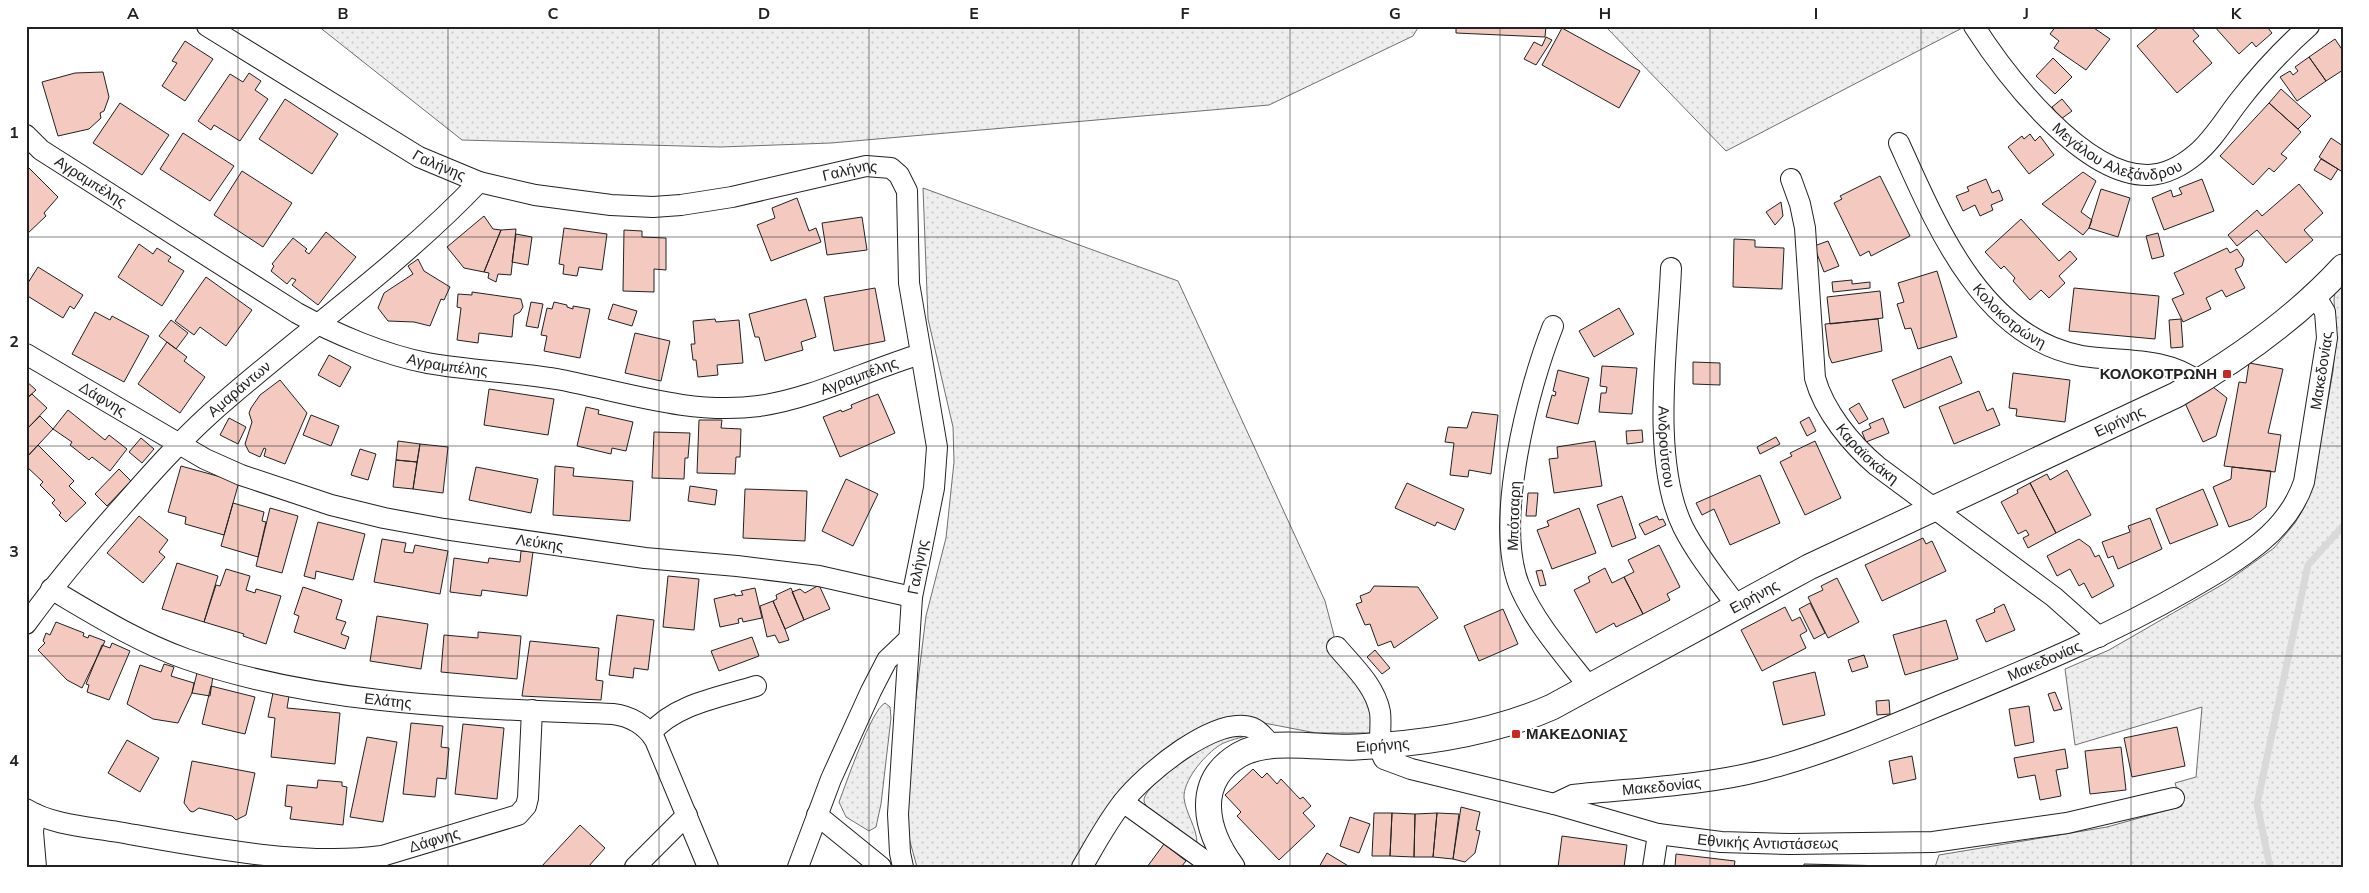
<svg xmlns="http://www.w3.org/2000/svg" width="2369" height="893" font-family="'Nunito Sans',sans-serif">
	<defs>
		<pattern id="grass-dots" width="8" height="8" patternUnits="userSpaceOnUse" patternTransform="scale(1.25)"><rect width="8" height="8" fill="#eee"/><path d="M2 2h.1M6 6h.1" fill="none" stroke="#ccc" stroke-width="1.8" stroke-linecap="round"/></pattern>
	</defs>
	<rect width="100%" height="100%" fill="#fff"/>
	<path fill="url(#grass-dots)" stroke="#6f6f6f" d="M318,26H1419L1413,36L1269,105L831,143L720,147L462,140Z
		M1605,26H1966L1726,151Z
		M923,188L1178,281L1325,601L1334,635L1332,647L1369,697L1372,733H1316L1243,719L1194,733L1114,797L1071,867H917L909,838L907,815L915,705L926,616L946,538L954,462L953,427L928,319Z
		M2343,285V867H1935L1939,855L2107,827L2182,806L2175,783L2196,777L2202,707L2075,745L2065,669L2109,650L2225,583L2274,548L2295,523L2305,506L2316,468L2333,371L2336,337L2334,299L2335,292Z
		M885,703L890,707L891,718L881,804L876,827L869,831L846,817L839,802C846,784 871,710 885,703Z
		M1240,733L1246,736C1236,739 1225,741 1217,747C1203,757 1183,781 1184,798C1186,814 1197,828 1197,843C1186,835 1146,813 1144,801C1142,788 1193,752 1204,745C1215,739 1229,736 1240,733Z"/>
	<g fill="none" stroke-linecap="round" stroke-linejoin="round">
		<path stroke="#d9d9d9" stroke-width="7" d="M2270,867L2257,804L2308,565L2343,526"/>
	</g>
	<path fill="#f3c9c0" stroke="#222" d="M1456,26H1546L1545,37L1456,33Z
		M2056,26H2091L2110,39L2086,70L2054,48L2059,41L2050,34Z
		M2160,26H2190L2199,36L2193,41L2212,63L2177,93L2137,46Z
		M2214,26H2269L2268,28L2272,33L2256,47L2252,42L2239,54Z
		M1562,28L1640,71L1619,108L1542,65Z
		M1546,37L1552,40L1536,65L1524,59L1534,42L1542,46Z
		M2335,39L2343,51V70L2326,81L2309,57Z
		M185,41L213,59L185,101L162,86L177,63L172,61Z
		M2309,57L2326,81L2297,101L2280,77L2290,71L2293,75L2298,71L2295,67Z
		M2053,58L2072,77L2055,94L2036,76Z
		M103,72L109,97L104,111L100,113L101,118L89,129L58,136L42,82L75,73Z
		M249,73L261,81L255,90L268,99L240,141L214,125L211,130L198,121L230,74L243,82Z
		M2281,89L2311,116L2298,129L2269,103Z
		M285,99L338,134L312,174L259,139Z
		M2062,99L2072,111L2061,119L2052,107Z
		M120,103L169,135L142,175L93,143Z
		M2269,103L2301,132L2281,154L2287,158L2274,172L2269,168L2253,185L2220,156Z
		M183,133L234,166L210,201L160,169Z
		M2030,134L2035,141L2040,136L2054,155L2029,174L2008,147L2022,136L2024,139Z
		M2331,138L2343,146V167L2341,171L2319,157Z
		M2321,159L2338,169L2331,180L2314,170Z
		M26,165L58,197L44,213L46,216L26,235Z
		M242,171L292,203L263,247L214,215Z
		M2083,172L2096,181L2081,212L2092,220L2089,228L2083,235L2042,204Z
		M1880,176L1910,236L1871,256L1869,251L1860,256L1834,203L1842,199L1840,196Z
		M1986,179L1992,193L1999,190L2003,200L1991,205L1993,210L1980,216L1975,205L1963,211L1956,196L1969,191L1967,187Z
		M2202,179L2214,211L2164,230L2152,198L2171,190L2173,197L2182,194L2179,188Z
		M2299,184L2323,213L2304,230L2313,240L2286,263L2257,230L2237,246L2228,235L2257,210L2262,216Z
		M2101,189L2130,198L2118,237L2089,228Z
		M797,198L809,231L816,228L821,242L771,261L757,225L775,218L772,208Z
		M1781,202L1783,216L1775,225L1766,212Z
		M484,216L493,229L501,230L484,272L464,268L447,247Z
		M862,217L867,250L827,255L822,223Z
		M2021,219L2059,261L2070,251L2077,259L2059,276L2065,283L2049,298L2041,290L2030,300L2013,281L2015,278L2004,266L2001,269L1985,252Z
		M564,228L607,234L602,270L579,267L577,276L563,274L564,265L559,264Z
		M516,229L511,275L498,274L496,282L488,278L489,273L484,272L501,230Z
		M624,230L642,231V237L666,238V270L654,269V292L623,291Z
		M326,232L356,257L318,305L292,285L296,280L292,278L287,284L271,271L274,266L272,264L293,238L307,249L305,251L309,254Z
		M2158,233L2164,256L2152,259L2146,236Z
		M516,234L532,237L528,265L512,262Z
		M1734,239L1755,240V247L1784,248L1782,289L1733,287Z
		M1828,241L1839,266L1824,272L1814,246Z
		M139,244L153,254L157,248L171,257L168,261L184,271L162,306L118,277Z
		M2227,248L2230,253L2237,249L2244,259L2242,266L2235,269L2245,288L2226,297L2222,290L2206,298L2211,309L2183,322L2172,299L2184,294L2174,273Z
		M418,259L424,271L450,287L444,300L441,299L430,326L414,322L388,321L378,308L384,293L413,274L408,266Z
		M38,267L83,295L74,309L70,306L63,318L26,295V286Z
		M1937,271L1957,337L1918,349L1911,328L1905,329L1897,304L1904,302L1898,283Z
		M206,277L252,310L226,346L200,327L194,335L175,321Z
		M1852,280V284L1870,282V288L1833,292L1832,282Z
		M875,288L885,341L834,351L824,297Z
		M2074,288L2159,296L2155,339L2069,331Z
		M1880,291L1883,318L1830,324L1827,297Z
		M472,292L521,299L523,307L520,312L514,315L512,337L479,333L478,343L457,340L461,308L457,307L458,294L472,295Z
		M806,299L816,337L801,342L803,350L765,361L759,337H755L749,314Z
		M531,302L543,304L538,328L526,326Z
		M554,302L567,305V307L573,309V306L590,309L580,358L544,351L547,336L541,335L547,308L552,309Z
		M613,304L637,311L632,326L608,319Z
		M1619,308L1634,334L1594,357L1579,331Z
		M95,312L110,320L112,316L149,336L124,382L72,354Z
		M715,319L716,322L739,320L743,363L717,365L718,375L698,377L696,360H693L691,344H695L693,321Z
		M1878,319L1882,351L1832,363L1829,356L1825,324Z
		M2181,319L2183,347L2171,348L2169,320Z
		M171,320L188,333L176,349L159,336Z
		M635,333L670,341L661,381L625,373Z
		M167,342L187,357L184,361L205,377L180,413L138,384Z
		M329,355L351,367L340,387L318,375Z
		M1951,356L1962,383L1904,408L1892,380Z
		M1693,362L1720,363V385L1693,384Z
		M2249,363L2283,369L2268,433L2281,435L2275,472L2224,466L2239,382L2246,383Z
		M1602,366L1637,368L1632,414L1599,412L1601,393H1606L1607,387L1600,386Z
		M1558,370L1589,378L1578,424L1546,417L1552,395L1555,396L1556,392L1553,391Z
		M2013,373L2070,380L2065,422L2016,416L2017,409L2009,408Z
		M280,380L307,413L285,464L264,456L266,449L264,448L260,457L249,452L245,444L252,422L249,413L251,408L260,395Z
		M26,381L36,390L26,399Z
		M2213,387L2227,398L2216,436L2203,442L2185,403Z
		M489,389L554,399L548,435L484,425Z
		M1979,391L1987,411L1993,408L2000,425L1954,444L1939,407Z
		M32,394L47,408L26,430V399Z
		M878,394L895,433L840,457L823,417L841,410L842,412L852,408L851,405Z
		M1859,403L1868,419L1859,424L1849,409Z
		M586,407L599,410L598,414L633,422L626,451L612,448L611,454L577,446Z
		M68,410L105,440L109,435L127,449L110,471L92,457L89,460L70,445L72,442L53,429Z
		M1472,412L1498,415L1491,474L1469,470L1468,477L1450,475L1454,443L1445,442L1448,427L1467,428Z
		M311,415L339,426L331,446L303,435Z
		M40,416L53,429L26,458V430Z
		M1809,417L1816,431L1807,436L1800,422Z
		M229,418L246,427L238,444L220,435Z
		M1883,418L1889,433L1866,442L1862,432L1871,428L1869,424Z
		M699,420H722L721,428L741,429L740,457H736L735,474L697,473Z
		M1642,430L1643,442L1627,444L1626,431Z
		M654,432L690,433L688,458H685L684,479L652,478Z
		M1776,437L1780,444L1760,454L1757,447Z
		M141,438L154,449L142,463L129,452Z
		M398,441L420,444L417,462L396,460Z
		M1595,441L1602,486L1554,493L1549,459L1558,458L1557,447Z
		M1815,441L1841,498L1805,515L1780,462L1792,456L1790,453Z
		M420,444L448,447L443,493L413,489Z
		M38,445L74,481L69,486L86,503L66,522L59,515L61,513L52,503L55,500L40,485L43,482L26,466V458Z
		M360,449L376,454L368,480L351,475Z
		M396,460L417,462L413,489L393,487Z
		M181,466L239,482L224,535L185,524L186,517L168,512Z
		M555,466L574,468L573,476L633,481L630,521L553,515Z
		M476,467L538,479L531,513L469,500Z
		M2232,467L2271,471L2266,507L2251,519L2229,527L2213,487L2231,479Z
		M119,469L131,481L107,506L95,494Z
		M2067,470L2091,515L2056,533L2030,483L2047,474L2050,480Z
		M1760,475L1780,523L1730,545L1714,509L1702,515L1696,503Z
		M846,479L878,494L853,546L822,531Z
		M1407,483L1464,509L1455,530L1437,522L1435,526L1395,508Z
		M2030,483L2056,533L2028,548L2023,538L2029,535L2026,530L2018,534L2001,502L2018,493L2017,490Z
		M690,486L717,490L715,505L688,501Z
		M745,489L807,491L805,541L743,538Z
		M2203,489L2218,525L2170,544L2156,509Z
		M1528,493H1538L1536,516H1526Z
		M1622,496L1636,538L1612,547L1597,505Z
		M233,503L264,512L262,521L266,522L258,557L221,546Z
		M270,508L298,516L282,573L256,566Z
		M1579,508L1596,553L1552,569L1537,530L1549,526L1547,521Z
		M139,516L168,540L159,552L165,557L143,583L107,553Z
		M1657,516L1659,520L1663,519L1666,525L1645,535L1639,524Z
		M2150,518L2162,549L2118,569L2113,556L2108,558L2102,542L2130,532L2128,526Z
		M318,522L365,534L353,580L316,571L315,579L304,576Z
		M1923,538L1926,544L1932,541L1946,571L1882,601L1865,565Z
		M382,539L406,543L404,552L413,553L415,545L448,551L440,594L374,582Z
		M2079,539L2090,547L2095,557L2099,555L2114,586L2092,598L2084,583L2079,586L2070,569L2057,576L2047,556Z
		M1659,545L1680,587L1667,594L1670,600L1643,614L1624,577L1634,572L1628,560Z
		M521,551L533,552L527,596L482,590L481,596L450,592L454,558L488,563L489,558L520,562Z
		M177,563L218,576L204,622L162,609Z
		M1605,568L1612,583L1624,577L1643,614L1616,627L1614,623L1596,633L1574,590L1590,582L1588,577Z
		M226,569L250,576L246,590L255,593L256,589L281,596L266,644L243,636L244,634L204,622L216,585L220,586Z
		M1542,570L1546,585L1540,586L1536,571Z
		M668,576L699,579L694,630L663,627Z
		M1837,578L1859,622L1828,638L1808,597L1823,590L1821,586Z
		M819,585L830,609L804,620L792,592L800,589L805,593Z
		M1374,586L1418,587L1438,618L1394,648L1391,641L1378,646L1370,624L1365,625L1356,604L1362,602L1360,596L1370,592Z
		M303,587L342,600L336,619L346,622L341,634L349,637L345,649L294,632L299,616L294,614Z
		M755,588L762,618L743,622L742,618L738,619L739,623L720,627L714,599L735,594V596L743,595L741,591Z
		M791,588L804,620L785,629L773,601L777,599L776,595Z
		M773,601L785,629L789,640L779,643L775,635L767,637L760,606Z
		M1810,603L1825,633L1814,639L1799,609Z
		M2004,604L2015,630L1986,642L1976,620L1995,612L1994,609Z
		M1785,607L1792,621L1800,617L1807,631L1800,635L1806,648L1762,671L1741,630Z
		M1503,609L1518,644L1479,661L1464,626Z
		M617,615L654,620L648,670L634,668L633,678L609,675Z
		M377,616L428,624L421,669L370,661Z
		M1946,620L1958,659L1905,675L1893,635Z
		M56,622L84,633L83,636L88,638L89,635L105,641L82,688L67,680L38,650L45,643L43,641L46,633L50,635Z
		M478,632L521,636L517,679L441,672L444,635L478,638Z
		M752,637L759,656L719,671L711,651Z
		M530,641L599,648L596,680L603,681L601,700L522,696Z
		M112,643L130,651L109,700L87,692L89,685L86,684L102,645L110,648Z
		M1375,650L1390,668L1382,674L1367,657Z
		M1864,655L1868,667L1852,672L1848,660Z
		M164,664L174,667L171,676L194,683L192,693L178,723L153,719L127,704L140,665L161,672Z
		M1815,672L1825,715L1783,725L1773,682Z
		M197,673L213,676L210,696L192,693Z
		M211,686L255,697L245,734L202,724Z
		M2055,692L2062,709L2054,711L2048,694Z
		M273,693L289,696L287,708L340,713L335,764L271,757L275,718L268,717Z
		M1889,700L1890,714L1877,715L1876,701Z
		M2029,706L2034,742L2015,746L2009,709Z
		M411,723L443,726L441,747L449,748L446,779L437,778L435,797L403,794Z
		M463,724L504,728L497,799L455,794Z
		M2177,727L2185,766L2132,777L2124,738Z
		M367,737L397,742L383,822L350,817Z
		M127,740L159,758L140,792L108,773Z
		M2121,747L2126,790L2090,794L2085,751Z
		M2065,749L2068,768L2056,770L2061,796L2040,800L2035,775L2018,778L2014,758Z
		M1912,756L1916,779L1893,784L1889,761Z
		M192,761L255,773L246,815L236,820L232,816L199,808L193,812L190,811L184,803Z
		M1253,769L1262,778L1267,773L1277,784L1281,779L1300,799L1303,797L1311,806L1303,813L1315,826L1279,860L1237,816L1241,812L1225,795Z
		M318,780L342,782V786L347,787L343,825L290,819L292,807L285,806L287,785L317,788Z
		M1461,807L1480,812L1476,830L1480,831L1475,853L1465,862L1453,859Z
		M1374,813H1392L1390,856H1372Z
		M1392,813L1415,814L1414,857L1390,856Z
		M1437,813L1459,814L1453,859L1433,857Z
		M1437,813L1433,857H1414L1415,814Z
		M1350,817L1370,824L1359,853L1340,846Z
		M580,825L605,848L588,867H541Z
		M1562,836L1627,845L1624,867H1558Z
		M1164,844L1186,861L1181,867H1147Z
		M1327,853L1350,867H1319Z
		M1676,854L1735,861L1734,867H1675Z
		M1804,864L1890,866L1804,867Z"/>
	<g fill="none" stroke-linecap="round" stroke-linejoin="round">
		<g stroke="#222" stroke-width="22">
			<g id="minor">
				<path id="s1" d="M207,26L419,157L479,182L535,195L611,205L653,207L681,205L732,197L866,166L891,168L899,175L907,191L909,283L937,447L934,488L912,597L898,814L900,853L903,867"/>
				<path id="s2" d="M1974,26C2006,76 2083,176 2148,175C2165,175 2183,165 2196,154C2213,140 2225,119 2239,101C2260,74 2283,49 2309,26"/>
				<path id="s3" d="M26,135L41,150L297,313C335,334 385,355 427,363C472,371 517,372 562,380C627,393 692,415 759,406C815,398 867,370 921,354"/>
				<path id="s4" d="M1899,143C1936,225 1982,338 2082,356C2120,362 2166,356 2199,382"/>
				<path id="s5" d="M1791,179L1800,204L1805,228L1815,378C1824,411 1851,444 1877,466L2054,597L2099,637"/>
				<path id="s6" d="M1671,268C1668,344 1650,459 1683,527C1697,555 1718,580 1736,605"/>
				<path d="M1553,326C1528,389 1494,521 1519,585C1535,623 1565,656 1590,688"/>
				<path id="s7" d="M26,354L205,459L241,475L331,505L384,518L444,529L645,558L737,566L819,576L912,597"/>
				<path id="s8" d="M51,589C95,615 138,642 186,659C322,706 471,708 613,714C630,716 646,725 655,740L708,867"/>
				<path id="s9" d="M26,624C55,584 86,547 119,510C148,477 178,443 210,414C299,335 397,268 479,182"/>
				<path id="s10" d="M1337,647C1354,667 1375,686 1380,712C1382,726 1377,747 1384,759L1411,769L1554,804L1658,834L1721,842L1790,844L1933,842L2067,823L2174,798"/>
				<path d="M651,733C675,704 721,697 756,686"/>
				<path d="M1123,802L1208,863L1224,856"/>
				<path id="s11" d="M1554,804L1573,795C1636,788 1702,786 1764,770C1831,753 1896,723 1960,697C2037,665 2113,633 2186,591C2212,576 2238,561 2261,542C2280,526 2296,506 2304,482L2327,338L2325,312L2315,295"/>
				<path id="s12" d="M26,809C52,825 89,827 118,832C197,846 303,867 382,856L518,815L526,806L528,798L532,710"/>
				<path d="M35,814L33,832L36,867"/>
				<path d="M817,815L881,867"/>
				<path d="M635,867L687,815"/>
				<path d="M798,867L831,779L871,691L887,660L909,639"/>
				<path d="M1082,867C1095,845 1107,822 1123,802C1144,775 1217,713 1253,728C1261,731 1266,740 1272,746"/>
				<path d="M1653,867L1658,834"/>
			</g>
		</g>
		<g stroke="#222" stroke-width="27">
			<g id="tertiary">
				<path id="s13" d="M1232,867C1205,830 1194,782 1239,755C1270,737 1322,749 1356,747C1422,744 1491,734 1552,707L1809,567L2176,395C2237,360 2295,319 2343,267"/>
			</g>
		</g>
		<use href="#minor" stroke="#fff" stroke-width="20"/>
		<use href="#tertiary" stroke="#fff" stroke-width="25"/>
	</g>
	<path fill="none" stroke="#222" stroke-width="1" stroke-opacity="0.55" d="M238,26V867M448,26V867M659,26V867M869,26V867M1079,26V867M1290,26V867M1500,26V867M1710,26V867M1921,26V867M2131,26V867M26,237H2343M26,446H2343M26,656H2343"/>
	<g fill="#c62828" stroke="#fff" stroke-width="2">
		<rect x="2222" y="369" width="10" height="10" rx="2.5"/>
		<rect x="1511" y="729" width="10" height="10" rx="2.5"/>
	</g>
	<g text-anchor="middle" stroke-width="4" stroke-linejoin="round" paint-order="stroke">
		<g font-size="15" fill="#222" stroke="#fff">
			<text dy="5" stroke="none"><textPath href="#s2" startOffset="200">Μεγάλου Αλεξάνδρου</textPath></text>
			<text dy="5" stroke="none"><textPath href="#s1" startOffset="271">Γαλήνης</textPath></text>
			<text dy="5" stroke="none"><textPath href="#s1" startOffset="691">Γαλήνης</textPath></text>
			<text dy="5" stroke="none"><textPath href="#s3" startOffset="80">Αγραμπέλης</textPath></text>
			<text dy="5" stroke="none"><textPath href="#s4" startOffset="208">Κολοκοτρώνη</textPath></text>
			<text dy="5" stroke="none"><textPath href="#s3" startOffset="485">Αγραμπέλης</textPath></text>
			<text dy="5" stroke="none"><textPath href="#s11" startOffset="950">Μακεδονίας</textPath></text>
			<text dy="5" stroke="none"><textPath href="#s3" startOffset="905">Αγραμπέλης</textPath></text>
			<text dy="5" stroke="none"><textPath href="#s9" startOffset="318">Αμαράντων</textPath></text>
			<text dy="5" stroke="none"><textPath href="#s7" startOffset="89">Δάφνης</textPath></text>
			<text dy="5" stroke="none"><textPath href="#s13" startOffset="1084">Ειρήνης</textPath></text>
			<text dy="5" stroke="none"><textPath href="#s6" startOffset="179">Ανδρούτσου</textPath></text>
			<text dy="5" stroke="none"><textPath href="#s5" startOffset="295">Καραϊσκάκη</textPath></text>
			<text transform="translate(1514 516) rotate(-88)" y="5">Μπότσαρη</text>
			<text dy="5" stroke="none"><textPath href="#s7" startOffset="554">Λεύκης</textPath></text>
			<text transform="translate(918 567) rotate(-79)" y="5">Γαλήνης</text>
			<text dy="5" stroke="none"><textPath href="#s13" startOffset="679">Ειρήνης</textPath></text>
			<text dy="5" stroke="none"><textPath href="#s11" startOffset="515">Μακεδονίας</textPath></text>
			<text dy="5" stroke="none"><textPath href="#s8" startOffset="359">Ελάτης</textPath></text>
			<text dy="5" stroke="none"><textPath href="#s13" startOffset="274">Ειρήνης</textPath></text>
			<text dy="5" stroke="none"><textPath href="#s11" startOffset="110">Μακεδονίας</textPath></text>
			<text dy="5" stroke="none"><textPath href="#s12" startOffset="416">Δάφνης</textPath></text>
			<text dy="5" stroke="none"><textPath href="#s10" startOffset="521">Εθνικής Αντιστάσεως</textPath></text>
		</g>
		<g font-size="15" font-weight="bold" fill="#222" stroke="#fff" text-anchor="end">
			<text x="2217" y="379">ΚΟΛΟΚΟΤΡΩΝΗ</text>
			<text x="1526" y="739" text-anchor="start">ΜΑΚΕΔΟΝΙΑΣ</text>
		</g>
	</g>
	<rect width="2369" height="893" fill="none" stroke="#ffffff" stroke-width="55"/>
	<rect x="28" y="28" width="2314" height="838" fill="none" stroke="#222" stroke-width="2"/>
	<g font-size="16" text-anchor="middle" font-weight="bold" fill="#222">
		<text x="133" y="19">A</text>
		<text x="343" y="19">B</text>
		<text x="553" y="19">C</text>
		<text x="764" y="19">D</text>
		<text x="974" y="19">E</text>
		<text x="1185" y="19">F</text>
		<text x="1395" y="19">G</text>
		<text x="1605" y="19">H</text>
		<text x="1816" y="19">I</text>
		<text x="2026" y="19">J</text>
		<text x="2236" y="19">K</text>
		<text x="14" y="138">1</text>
		<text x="14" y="347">2</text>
		<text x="14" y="557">3</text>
		<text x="14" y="766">4</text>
	</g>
</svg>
